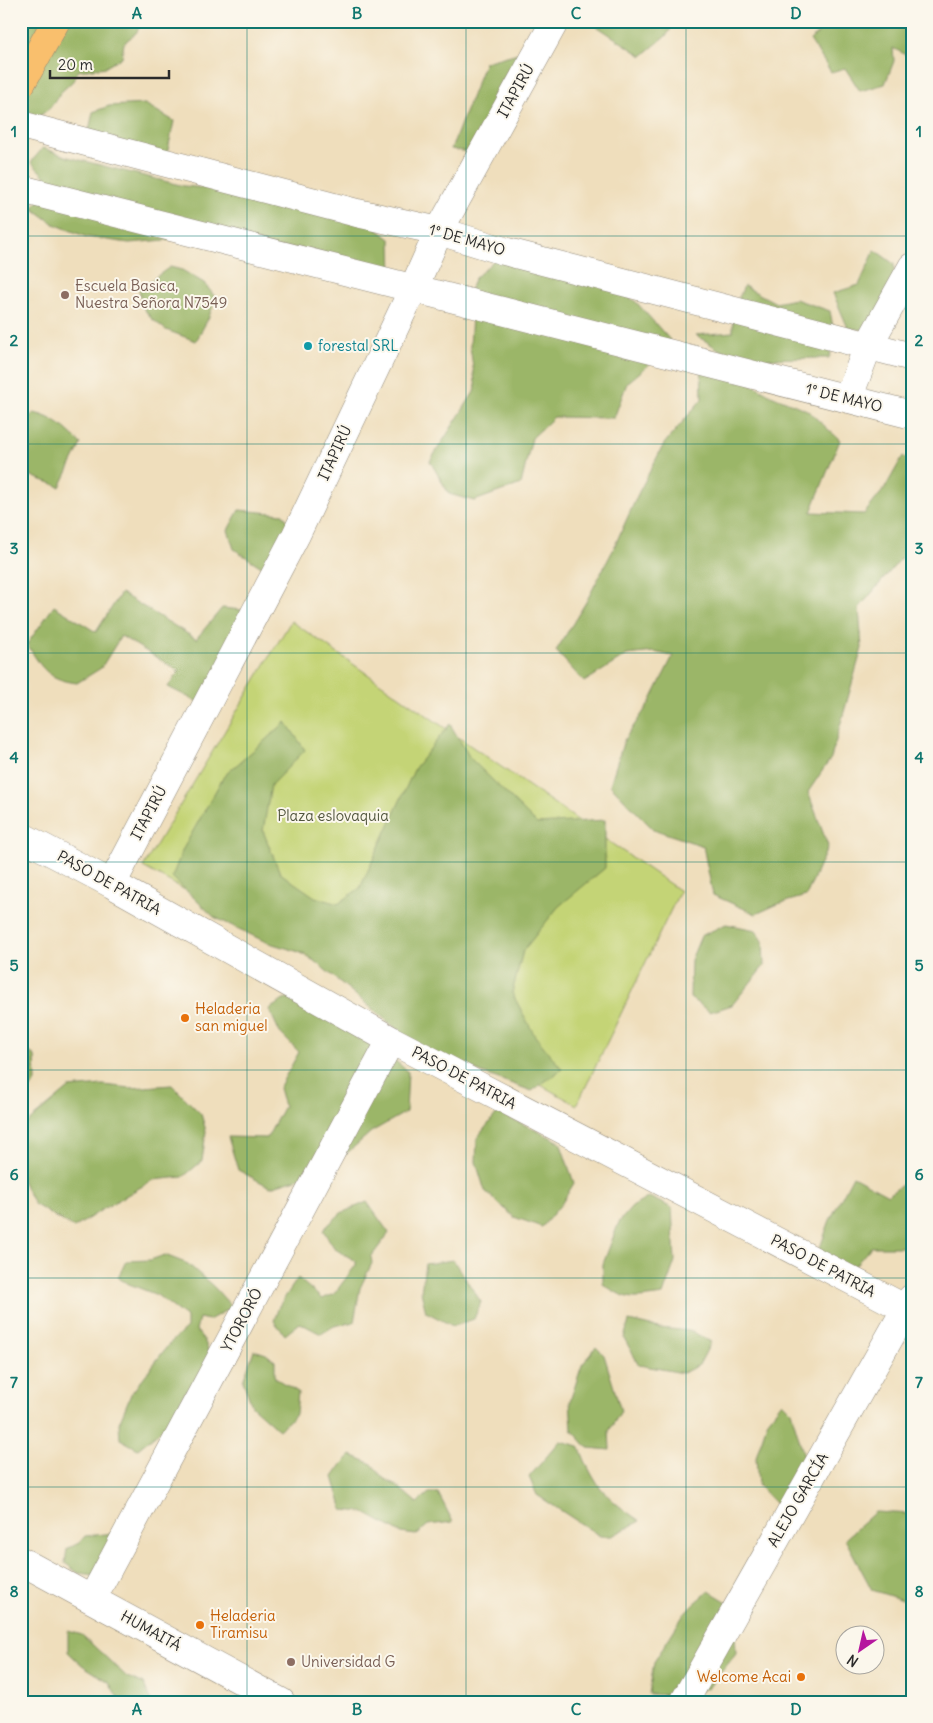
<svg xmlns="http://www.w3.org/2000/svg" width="933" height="1723" font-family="Delius,sans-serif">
	<rect width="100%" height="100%" fill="#fbf7ec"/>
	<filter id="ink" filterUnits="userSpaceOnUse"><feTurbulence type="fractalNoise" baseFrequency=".02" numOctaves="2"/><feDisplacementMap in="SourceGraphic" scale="10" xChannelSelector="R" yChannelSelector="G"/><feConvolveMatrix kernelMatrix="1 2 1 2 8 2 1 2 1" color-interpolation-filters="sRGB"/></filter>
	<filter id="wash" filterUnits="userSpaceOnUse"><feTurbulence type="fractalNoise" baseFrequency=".0096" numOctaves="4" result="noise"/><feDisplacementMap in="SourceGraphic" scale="20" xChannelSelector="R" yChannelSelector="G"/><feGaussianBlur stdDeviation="1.12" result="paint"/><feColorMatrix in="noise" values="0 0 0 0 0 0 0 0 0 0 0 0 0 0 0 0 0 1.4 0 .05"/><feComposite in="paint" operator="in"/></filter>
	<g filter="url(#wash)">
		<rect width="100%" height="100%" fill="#efdebc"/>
		<path fill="#c4d476" stroke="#788050" d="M291,621L680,891L577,1105L143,867Z"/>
		<path fill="#9bb667" stroke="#637049" d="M21,21H143L136,33L124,43L122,57L106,67L78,71L73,81L61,92L50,108L37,118L21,117Z
			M589,21H675L667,35L642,56Z
			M847,21H909L912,23V58L893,48L894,61L885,84L860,91L845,68L831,72L810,40L827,25L851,24Z
			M518,53L515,125L507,140L474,153L451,149L485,62Z
			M145,104L174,121L165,164L87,140L93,112L109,106Z
			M43,148L68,157L184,186L216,189L357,213L391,240L392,280L221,233L165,240L129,243L87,237L54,224L32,208L54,186L31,162Z
			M875,250L894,264V288L870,331L848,328L833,293L859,285Z
			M504,251L600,276L636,302L670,340L662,354L627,383L614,418L554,417L532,438L521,484L474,501L449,494L430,461L476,389L470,346L472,316L466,303L474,279Z
			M170,267L182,270L204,283L216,298L208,319L196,341L166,330L151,318L142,306L139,289Z
			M744,286L776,303L795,299L830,311L835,338L829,358L734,359L696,335L733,332V311Z
			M701,366L725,369L771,395L807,410L840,440L811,512L864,514L885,488L903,456L912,464V536L903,556L859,608L862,648L831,758L808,792L828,846L806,896L778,904L756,914L713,895L703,846L653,829L610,785L624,740L649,704L673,656L654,652L627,655L584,682L556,651L586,602L611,554L639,492L664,444L702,399Z
			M34,413C54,417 68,430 81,444L60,487C45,480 33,479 21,469V423Z
			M239,510L283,514L296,535L263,568L234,549L228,530Z
			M121,593L196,639L222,608L242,610L258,637L245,669L224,688L198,702L168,687L179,671L121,636L101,668L77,683C46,679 42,668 27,644L54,606L96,632Z
			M286,722L305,750L271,785L263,831L280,873L315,897L338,904L360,888L415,768L450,724L470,758L537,824L605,820V868L558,907L523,951L512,993L535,1036L562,1069L532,1091L474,1070L421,1049L306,954L266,942L214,917L172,877L183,849L224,776Z
			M726,924L756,930L763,941L764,966L732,1005L710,1012L690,998L691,960L701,936Z
			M305,987L379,1046L408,1072L406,1112L371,1132L329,1169L270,1187L238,1170L228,1137L267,1138L284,1106L279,1088L299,1052L280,1033L269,1009Z
			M21,1046L35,1056L36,1081L21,1103Z
			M103,1085L131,1088L172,1085L201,1114L206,1131L202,1161L183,1177L153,1180L103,1209L74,1228L34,1204L21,1178V1128L69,1088Z
			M497,1113L523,1124L560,1142L574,1183L562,1203L542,1227L514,1217L485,1191L476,1162L477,1138Z
			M853,1176L888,1195L912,1178V1246L910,1247H871L845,1277L818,1253L830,1220Z
			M649,1197L672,1208L675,1261L663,1295C632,1299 629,1302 603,1284V1264L619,1222L632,1207Z
			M367,1202L389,1233L371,1257L372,1263L360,1288L354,1322L334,1326L321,1334L300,1323L285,1335L274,1321L279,1306L298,1278L322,1299L334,1294L356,1265V1261L335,1249L323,1230L341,1213Z
			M165,1255L188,1264L214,1287L232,1307L209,1320L199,1318L196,1330L204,1340L213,1360L202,1376L186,1391L166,1426L138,1449L120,1439L119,1423L131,1394L169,1344L187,1328V1318L157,1295L129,1284L118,1278L126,1261L150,1260Z
			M453,1260L481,1302L474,1319L453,1326L426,1312L421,1292L425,1264Z
			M629,1321L659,1328L691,1331L711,1342L699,1365L683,1373L639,1365L624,1338Z
			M596,1347L604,1355L621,1411L609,1431L610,1450L588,1448L572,1430L570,1401L582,1365Z
			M254,1350L266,1354L275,1361V1378L298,1392L296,1414L279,1430L252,1406L243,1381Z
			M782,1402L791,1411L807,1467L796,1506L775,1503L758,1485L756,1457L768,1420Z
			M560,1441L579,1446C583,1456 587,1466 592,1475C602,1494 622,1509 640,1521L612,1536H600L537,1495L529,1477Z
			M351,1455L372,1464L383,1478L397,1486L417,1503L429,1493H438L453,1522L428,1525L416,1535L401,1533L363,1512L343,1510L333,1477L343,1463Z
			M875,1512L912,1514V1603L872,1590L845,1539Z
			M116,1533L95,1575L78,1573L65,1563L67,1549L79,1543L85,1536Z
			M709,1591L729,1603L735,1633L736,1654L709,1687L687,1696L649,1694L654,1662L686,1611Z
			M68,1631L82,1635L127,1677L144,1684L151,1702H125L118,1698L109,1682L82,1665L68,1652Z"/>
	</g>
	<g filter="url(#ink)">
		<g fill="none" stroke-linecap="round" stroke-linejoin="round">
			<g stroke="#8d8474" stroke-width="29">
				<path id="minor" d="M21,125L357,213L439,231L504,251L912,357
					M21,189L912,415
					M848,399L868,346L912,267
					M21,836L112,884L391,1040L912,1312
					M112,884L296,535L414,287L439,231L555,21
					M21,1561L281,1702
					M92,1599L391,1040
					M684,1702L912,1298"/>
			</g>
			<g stroke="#8d8474" stroke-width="29">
				<path id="major" d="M21,84L56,21"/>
			</g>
			<use href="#minor" stroke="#fff" stroke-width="28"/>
			<use href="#major" stroke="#f9bf6d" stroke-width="28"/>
		</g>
	</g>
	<path fill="none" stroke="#0f766e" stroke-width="1" stroke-opacity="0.55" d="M247,21V1702M466,21V1702M686,21V1702M21,236H912M21,444H912M21,653H912M21,862H912M21,1070H912M21,1278H912M21,1487H912"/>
	<g fill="#8d6e63" stroke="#fbf7ec" stroke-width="2">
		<circle cx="65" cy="295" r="5"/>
		<circle cx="291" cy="1662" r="5"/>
	</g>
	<circle fill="#0f9aa8" stroke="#fbf7ec" stroke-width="2" cx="308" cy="346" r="5"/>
	<g fill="#e8710a" stroke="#fbf7ec" stroke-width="2">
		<circle cx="185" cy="1018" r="5"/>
		<circle cx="200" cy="1625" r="5"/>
		<circle cx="801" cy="1677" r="5"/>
	</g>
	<g text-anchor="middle" stroke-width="4" stroke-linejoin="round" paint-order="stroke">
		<g font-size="15" fill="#2b2b2b" stroke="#fbf7ec">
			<text transform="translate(516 91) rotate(-61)" y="5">ITAPIRÚ</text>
			<text transform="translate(467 240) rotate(16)" y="5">1° DE MAYO</text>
			<text transform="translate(844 398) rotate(14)" y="5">1° DE MAYO</text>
			<text transform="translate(335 453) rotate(-65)" y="5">ITAPIRÚ</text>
			<text transform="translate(149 813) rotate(-62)" y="5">ITAPIRÚ</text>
			<text transform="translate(109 883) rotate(29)" y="5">PASO DE PATRIA</text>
			<text transform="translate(464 1078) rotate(28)" y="5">PASO DE PATRIA</text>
			<text transform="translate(823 1266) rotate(28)" y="5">PASO DE PATRIA</text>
			<text transform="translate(242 1320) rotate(-62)" y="5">YTORORÓ</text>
			<text transform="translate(798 1500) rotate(-60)" y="5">ALEJO GARCÍA</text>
			<text transform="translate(151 1631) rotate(29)" y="5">HUMAITÁ</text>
		</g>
		<g font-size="15" fill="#785e54" stroke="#fbf7ec" text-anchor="start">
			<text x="75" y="291">Escuela Basica,<tspan x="75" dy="17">Nuestra Señora N7549</tspan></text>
			<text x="301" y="1667">Universidad G</text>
		</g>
		<g font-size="15" fill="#0d838f" stroke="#fbf7ec" text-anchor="start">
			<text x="318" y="351">forestal SRL</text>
		</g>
		<g font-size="15" fill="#51553e" stroke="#fbf7ec">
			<text x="333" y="821">Plaza eslovaquia</text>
		</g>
		<g font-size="15" fill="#c56008" stroke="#fbf7ec" text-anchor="start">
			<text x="195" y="1014">Heladeria<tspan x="195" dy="17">san miguel</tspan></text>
			<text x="210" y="1621">Heladeria<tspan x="210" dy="17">Tiramisu</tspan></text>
			<text x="791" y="1682" text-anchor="end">Welcome Acai</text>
		</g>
	</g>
	<rect width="933" height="1723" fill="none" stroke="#fbf7ec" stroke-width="55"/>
	<g transform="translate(860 1650) rotate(214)"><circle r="24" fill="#fbf7ec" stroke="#a8a59f"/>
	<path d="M0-4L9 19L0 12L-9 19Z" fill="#b5179e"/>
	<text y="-8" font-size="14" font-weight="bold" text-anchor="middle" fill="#2b2b2b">N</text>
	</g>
	<path d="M50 70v8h119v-8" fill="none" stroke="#2b2b2b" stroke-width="2.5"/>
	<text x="58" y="70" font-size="15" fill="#2b2b2b" stroke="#fbf7ec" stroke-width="4" paint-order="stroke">20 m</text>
	<rect x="28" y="28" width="878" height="1668" fill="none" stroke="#0f766e" stroke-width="2"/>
	<g font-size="16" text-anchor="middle" font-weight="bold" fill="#0f766e">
		<text x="137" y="19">A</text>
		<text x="357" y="19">B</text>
		<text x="576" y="19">C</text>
		<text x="796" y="19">D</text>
		<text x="14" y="137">1</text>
		<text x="919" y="137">1</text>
		<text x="14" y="346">2</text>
		<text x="919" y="346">2</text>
		<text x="14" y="554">3</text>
		<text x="919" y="554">3</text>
		<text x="14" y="763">4</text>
		<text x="919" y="763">4</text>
		<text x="14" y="971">5</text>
		<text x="919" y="971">5</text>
		<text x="14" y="1180">6</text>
		<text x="919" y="1180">6</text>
		<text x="14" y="1388">7</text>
		<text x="919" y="1388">7</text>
		<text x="14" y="1597">8</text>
		<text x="919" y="1597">8</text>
		<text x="137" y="1715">A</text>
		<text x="357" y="1715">B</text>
		<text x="576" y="1715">C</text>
		<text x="796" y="1715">D</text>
	</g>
</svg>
